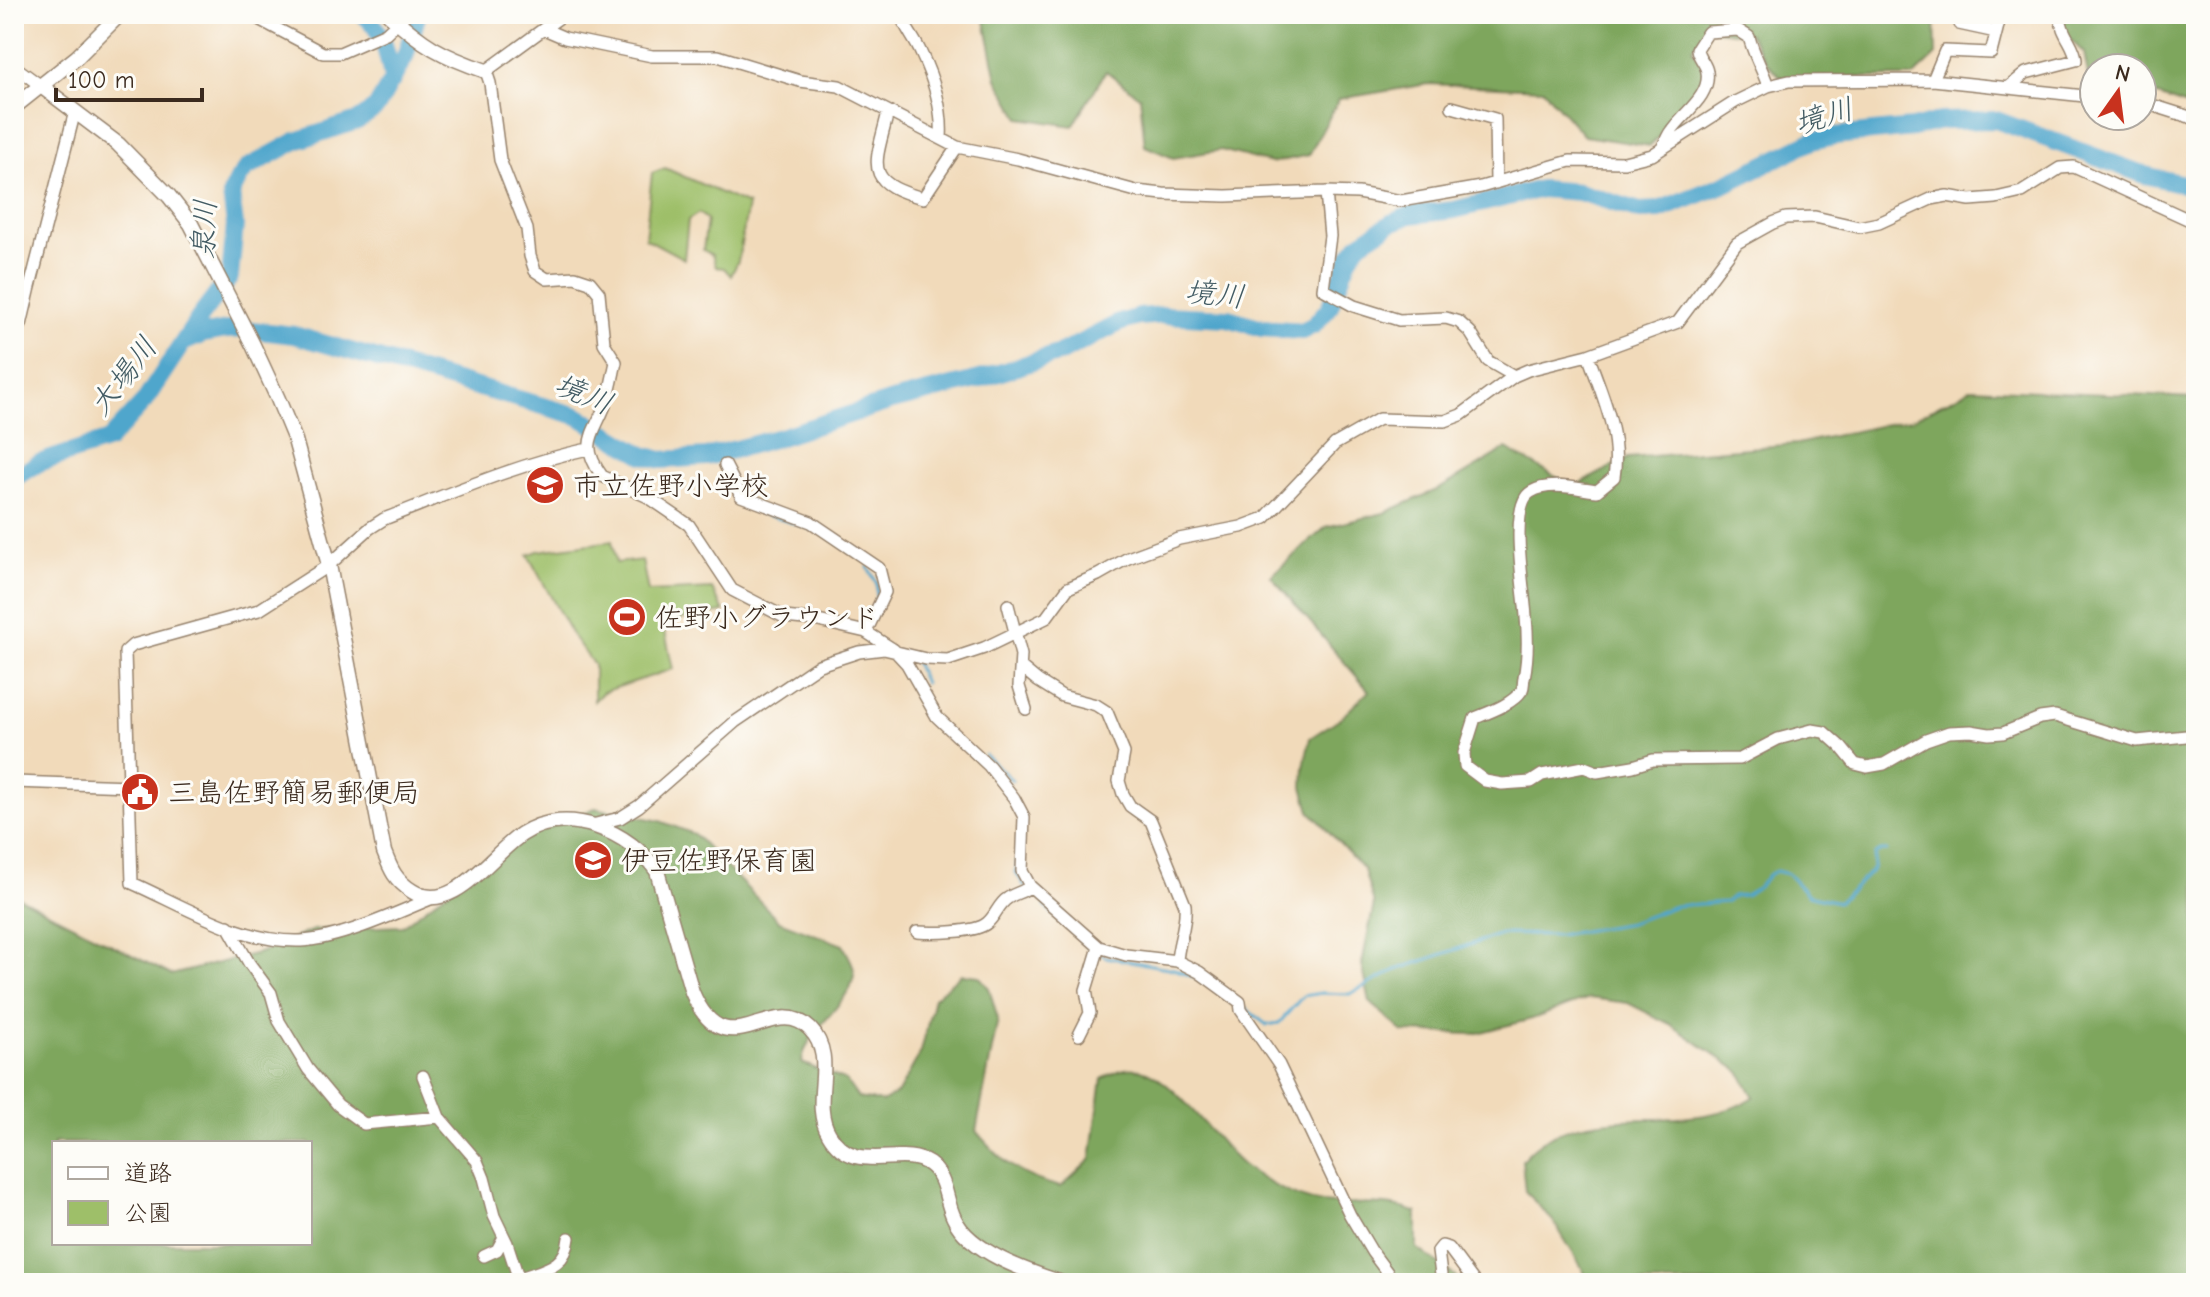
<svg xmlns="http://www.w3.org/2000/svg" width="2210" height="1297" font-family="'Comic Neue','Klee One',sans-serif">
	<rect width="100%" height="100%" fill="#fdfcf7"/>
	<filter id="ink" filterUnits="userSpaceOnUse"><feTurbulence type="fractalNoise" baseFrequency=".0125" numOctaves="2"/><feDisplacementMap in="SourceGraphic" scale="16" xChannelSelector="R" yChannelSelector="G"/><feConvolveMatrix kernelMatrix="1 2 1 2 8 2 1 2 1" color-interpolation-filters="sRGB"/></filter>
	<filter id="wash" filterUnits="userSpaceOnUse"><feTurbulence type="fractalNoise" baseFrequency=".006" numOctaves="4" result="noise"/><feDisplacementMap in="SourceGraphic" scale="32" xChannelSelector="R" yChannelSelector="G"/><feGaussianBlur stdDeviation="1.8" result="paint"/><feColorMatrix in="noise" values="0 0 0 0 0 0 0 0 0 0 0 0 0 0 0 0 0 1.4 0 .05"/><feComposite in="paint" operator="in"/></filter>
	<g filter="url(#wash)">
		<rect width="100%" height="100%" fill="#f1daba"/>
		<path fill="#9ebf69" stroke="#6c7444" stroke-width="2" d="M665,168L748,205L738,261L731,276L724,268L716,267L712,255L703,250L707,220L699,213L688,220L684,259L645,238L652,173Z
			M612,541L616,563L642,560L648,592L712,589L724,612L663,622L673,669L603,692L594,701V665L572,635L528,555L538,551Z"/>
		<path fill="#7ea65d" stroke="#5c683e" stroke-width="2" fill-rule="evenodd" d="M990,14H1935L1936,55L1913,77L1782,78L1767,63L1749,34L1709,29L1692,48L1707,73L1702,93L1650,146L1584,136L1543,89L1428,84L1339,99L1309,155L1271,163L1221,150L1173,158L1145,146L1140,97L1106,71L1073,126L1020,118L997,79L985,21Z
			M2060,14H2196V109L2158,96L2142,95V68H2094V92L2091,91L2084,53L2058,28Z
			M1972,388L2196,398V1283H1585L1584,1271L1554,1222L1525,1191L1522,1160C1579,1091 1686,1142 1754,1097L1740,1072L1670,1024L1628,1003L1589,998L1532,1019L1474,1034L1403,1032L1370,1002L1362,964L1374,904L1364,870L1310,811L1303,787L1304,767L1310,738L1342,717L1369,691L1271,576L1326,527L1384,513L1439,489L1506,449L1574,487L1628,458L1797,444L1915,418Z
			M595,808L660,821L694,834L779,921L843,945C847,954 855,964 854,975C849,1006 803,1032 802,1063L846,1081L858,1098L882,1102L898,1093L921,1052L934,998L961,974L979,976L989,988L998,1019L976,1131C1003,1163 1019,1177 1061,1187L1091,1159L1102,1079C1113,1073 1123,1067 1136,1069C1172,1073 1215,1143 1244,1166C1267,1184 1303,1203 1333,1204C1362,1205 1390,1201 1417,1213V1248L1464,1283H14V895L171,975L262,952L313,930L402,926L511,843ZM54,1143H310V1243H54Z"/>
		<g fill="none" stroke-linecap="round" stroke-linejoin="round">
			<path stroke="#50a6cc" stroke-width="3" d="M715,455L716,458
				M729,485C742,517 784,517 812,529
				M868,567L877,584L876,601
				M864,622L872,607
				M915,662L924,683
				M985,755L1012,780
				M1017,861L1016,872L1025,887
				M1045,906L1088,947L1106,957L1174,969L1199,979
				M1246,1009L1267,1025L1279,1023L1303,996L1321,993L1350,994L1396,970L1501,934L1559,935L1630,923L1675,906L1726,902L1733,896L1745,895L1759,887L1768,875L1776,871L1788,874L1808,895L1838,902C1844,897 1871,873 1873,868C1874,864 1874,859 1875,854L1881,851H1887"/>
			<path stroke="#50a6cc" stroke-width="18" d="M363,14C386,34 386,53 393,80
				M185,342L204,334L227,330L244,329L294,335L578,416L643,455L662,460L706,457L777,438L892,401L980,379L1063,352L1119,323L1139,317L1165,315L1228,318L1262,328L1302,331L1314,325L1329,308L1350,256L1360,243L1391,223L1410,215L1454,210L1541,189L1579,192L1640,211L1659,210L1723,185L1812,141L1834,136L1912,128L1941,121L1996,120L2145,175L2196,187
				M14,478L39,463L109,440L144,402L199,318L230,277L235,225L231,194L239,178L247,168L296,141L357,121L376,108L405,57L418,14"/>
		</g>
	</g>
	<g filter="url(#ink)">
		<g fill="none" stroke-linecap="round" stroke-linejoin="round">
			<g stroke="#96826c" stroke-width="14">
				<path id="minor" d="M249,14L323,53H340L386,33L406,14
					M564,14L486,71L490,83L500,160L527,229L530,256L535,271L547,279L575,277L590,282L599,293L604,343L616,362C613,375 611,388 607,400C596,433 577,442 602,476L648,497L689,525L732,590L784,617L814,620L866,632L894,650L907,664L937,717L989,766L1014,798L1024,817L1022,871L1030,886L1099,947L1126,955L1177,961L1199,972L1240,1002L1241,1010L1279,1065L1350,1215L1372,1252L1395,1283
					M900,14C905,28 915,39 921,53C934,80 943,109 941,138
					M1960,14L1959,24L1996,32
					M544,29L565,38L652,56H718L800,81L839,86L957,147L1018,159L1136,191L1163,194L1226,196L1326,192L1358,193L1401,201L1481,187L1570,161L1624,162L1652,155L1735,102L1768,86L1789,81L1933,80L2094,97
					M14,66L41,86
					M1933,80L1945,51L1991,53L2001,14
					M2010,86L2026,73L2076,60C2075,43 2061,36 2060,14
					M2142,102L2196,119
					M1452,107L1495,119L1496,183
					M888,112C876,164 861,182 923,198L957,147
					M1662,148C1665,143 1667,136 1671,131C1683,113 1711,96 1707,72C1706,63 1698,58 1697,49L1708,32L1738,30L1749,37C1754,56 1762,68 1768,86
					M1326,192L1330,236L1323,289L1354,306L1399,320L1446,318L1459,322L1470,332L1488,361L1514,376
					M14,292L30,287L75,111
					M21,325L30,287
					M1588,355C1602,395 1621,434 1614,477L1597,491C1578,489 1549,481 1531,492C1508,505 1525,593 1526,617C1528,637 1528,658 1524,678C1523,682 1524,686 1522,690C1513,704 1490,712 1475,718L1464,753L1465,766L1485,781L1502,784L1531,782L1542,775L1584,767L1597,772L1633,766L1653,760L1740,759L1778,739L1812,730L1824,732L1841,747L1855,764L1867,767L1884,764L1926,740L1949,732L1971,731L1989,734L2003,733L2040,718L2055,716L2137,741L2196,735
					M725,465L741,496L811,522L879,568L885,592L866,632
					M1008,605L1021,655L1019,686L1026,709
					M1021,667L1038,681L1062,696L1096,705L1107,712L1124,753L1119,781L1123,794L1130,806L1151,821L1185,905C1187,924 1178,942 1177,961
					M14,782L130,786
					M592,825L620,818L639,806L735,722L819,665L859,652L884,649L926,659L948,660L984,648L1046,618L1068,588L1098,575L1128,558L1179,539L1241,527L1265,518L1335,444L1379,419L1445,421L1461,415L1514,376L1528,370L1588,355L1678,322L1737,243L1773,223L1786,218L1815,217L1859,227L1879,223L1931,199L1947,196L1970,200L1996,198L2022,192L2060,168L2074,167L2196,223
					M430,899C395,914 339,939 301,941C242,943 184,906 132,883L125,652L133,645L259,610L329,565L370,528L384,519C451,493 517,464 588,449
					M228,926L249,963L271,993L279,1021L308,1069L338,1105L364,1124L439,1117L477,1161L484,1178L494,1216L507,1243L520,1283
					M917,932C932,933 976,933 987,923C996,916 998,904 1008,898C1016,892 1023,893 1030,886
					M1079,1035L1090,1013L1086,990L1099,947
					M423,1076L439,1117
					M484,1256L497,1250L504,1237
					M518,1279C543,1269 566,1268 569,1238
					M1442,1283L1438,1251L1442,1246L1449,1248L1475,1283"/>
			</g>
			<g stroke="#96826c" stroke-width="17">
				<path id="tertiary" d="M389,14C423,45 442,56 486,71
					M41,86L118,144L169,196L191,224L253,345L278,399L295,440L329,565L384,852C391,870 395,880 412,891C452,917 491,854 522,834C568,804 630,832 657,871L692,992C726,1073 773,991 810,1029C839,1059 809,1100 829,1134C854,1178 901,1144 929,1164C947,1177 945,1200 954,1218C969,1252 1029,1272 1062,1283
					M14,107L77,57L120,14"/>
			</g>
			<use href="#minor" stroke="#fff" stroke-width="11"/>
			<use href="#tertiary" stroke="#fff" stroke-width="14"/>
		</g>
	</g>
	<defs>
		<g id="school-disc" transform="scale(2)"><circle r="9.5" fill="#c8321e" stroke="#fdfcf7"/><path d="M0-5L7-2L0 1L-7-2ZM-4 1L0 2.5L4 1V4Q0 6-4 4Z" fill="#fff"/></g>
		<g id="stadium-disc" transform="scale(2)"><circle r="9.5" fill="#c8321e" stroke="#fdfcf7"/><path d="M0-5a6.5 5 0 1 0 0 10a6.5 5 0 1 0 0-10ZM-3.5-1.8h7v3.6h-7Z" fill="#fff"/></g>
		<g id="civic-disc" transform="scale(2)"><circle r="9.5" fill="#c8321e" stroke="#fdfcf7"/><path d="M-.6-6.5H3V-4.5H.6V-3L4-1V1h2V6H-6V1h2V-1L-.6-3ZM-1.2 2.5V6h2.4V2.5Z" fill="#fff"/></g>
	</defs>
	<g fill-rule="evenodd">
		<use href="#school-disc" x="545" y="485"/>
		<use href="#stadium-disc" x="627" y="617"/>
		<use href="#civic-disc" x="140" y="792"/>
		<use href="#school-disc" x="593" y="860"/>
	</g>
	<g text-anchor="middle" stroke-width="6" stroke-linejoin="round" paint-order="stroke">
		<g font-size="28" fill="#3b2a1e" stroke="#fdfcf7" text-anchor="start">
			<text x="573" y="495">市立佐野小学校</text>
			<text x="655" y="627">佐野小グラウンド</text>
			<text x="168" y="802">三島佐野簡易郵便局</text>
			<text x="621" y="870">伊豆佐野保育園</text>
		</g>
		<g font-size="30" font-style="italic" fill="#435c64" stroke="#fdfcf7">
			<text transform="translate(1824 116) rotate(-16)" y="10">境川</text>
			<text transform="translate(204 229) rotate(-87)" y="10">泉川</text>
			<text transform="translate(1215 294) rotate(6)" y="10">境川</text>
			<text transform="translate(123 376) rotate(-52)" y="10">大場川</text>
			<text transform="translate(584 394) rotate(23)" y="10">境川</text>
		</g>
	</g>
	<rect width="2210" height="1297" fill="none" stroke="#fdfcf7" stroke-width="48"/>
	<rect x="52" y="1141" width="260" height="104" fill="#fdfcf7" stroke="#afa8a0" stroke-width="2"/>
	<rect x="68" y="1167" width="40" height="12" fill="#ffffff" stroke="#afa8a0" stroke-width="2"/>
	<text x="124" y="1181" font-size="24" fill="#3b2a1e">道路</text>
	<rect x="68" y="1201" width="40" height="24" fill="#9ebf69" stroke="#afa8a0" stroke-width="2"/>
	<text x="124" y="1221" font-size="24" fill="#3b2a1e">公園</text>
	<g transform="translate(2118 92) rotate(14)"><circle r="38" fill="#fdfcf7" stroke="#afa8a0" stroke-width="2"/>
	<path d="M0-6L14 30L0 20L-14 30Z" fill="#c8321e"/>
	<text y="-12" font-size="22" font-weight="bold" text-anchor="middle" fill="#3b2a1e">N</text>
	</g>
	<path d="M56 88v12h146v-12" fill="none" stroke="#3b2a1e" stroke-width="4"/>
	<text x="68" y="88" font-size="24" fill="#3b2a1e" stroke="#fdfcf7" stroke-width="6" paint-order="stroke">100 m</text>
</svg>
